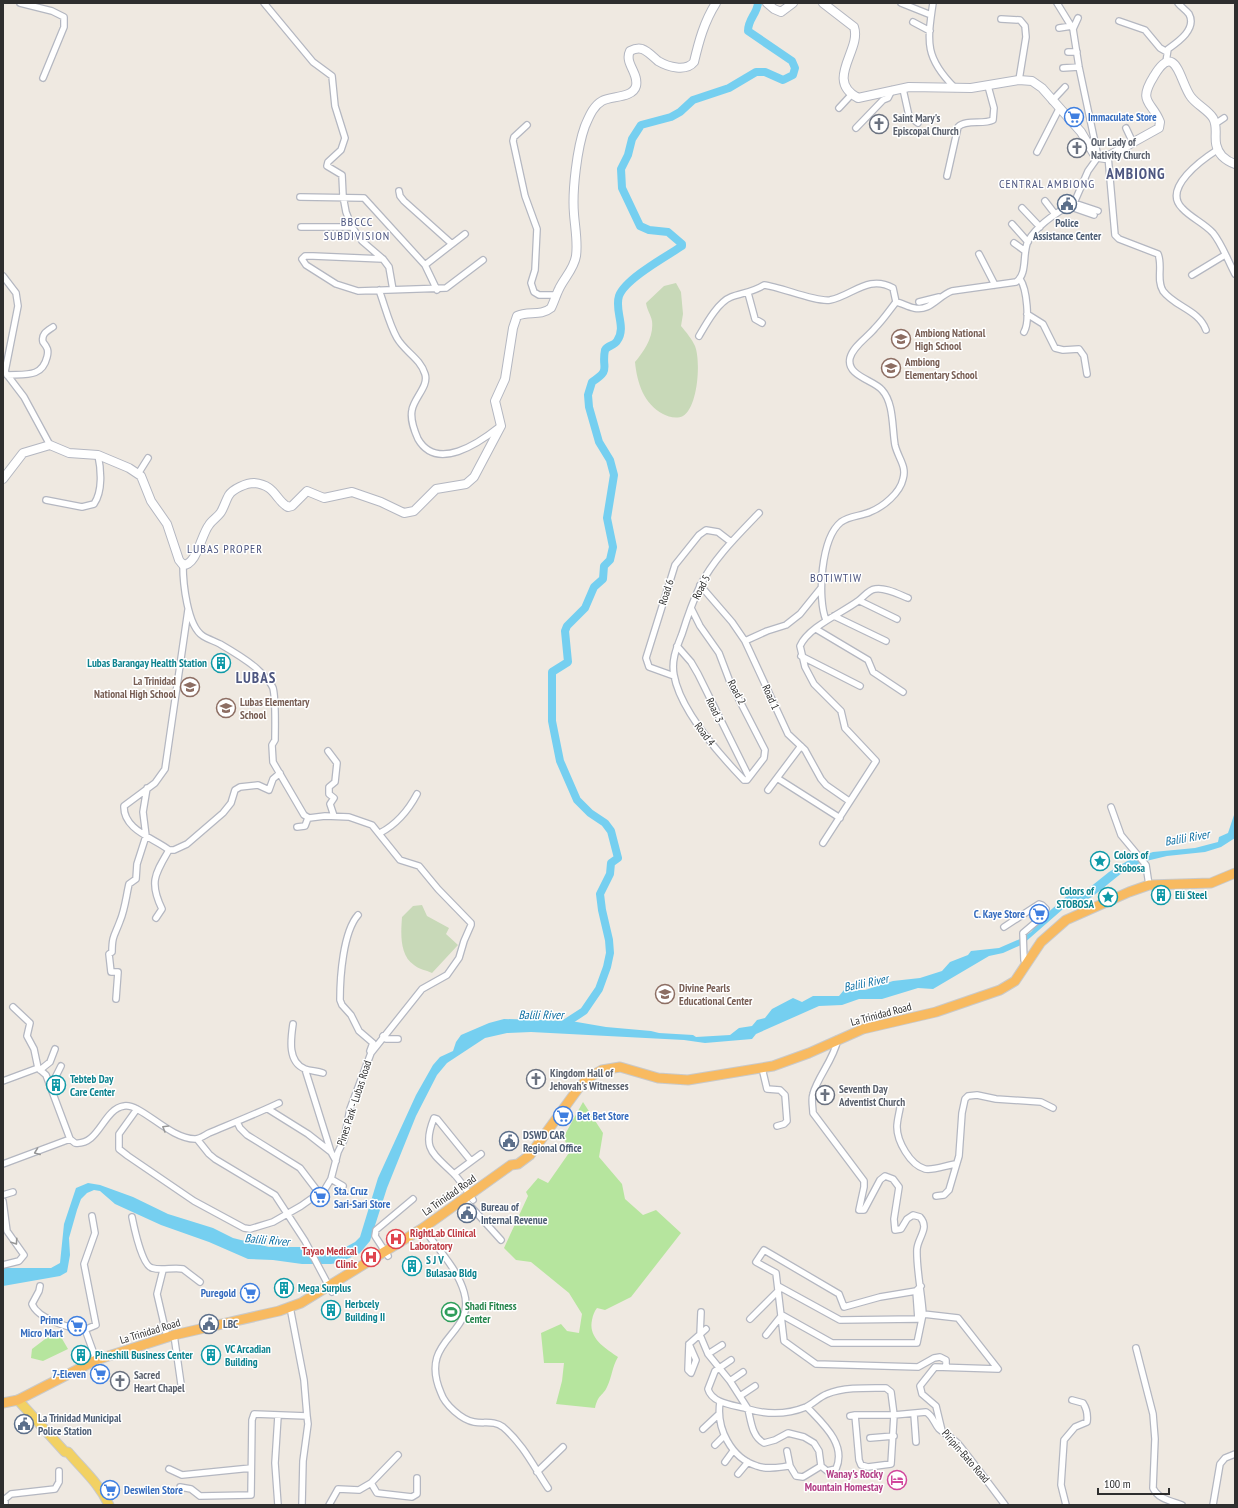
<svg xmlns="http://www.w3.org/2000/svg" width="1238" height="1508" font-family="'PT Sans Narrow',sans-serif">
	<rect width="100%" height="100%" fill="#efe9e1"/>
	<path fill="#b6e59e" d="M583,1102L603,1133L599,1157L622,1184L625,1199L643,1215L656,1210L681,1233L631,1297L605,1310L597,1308C594,1312 593,1315 592,1320C588,1338 605,1348 618,1357C612,1367 612,1377 607,1387C603,1396 598,1394 595,1408L556,1404L562,1381L564,1363H544L541,1333L561,1324L567,1331L579,1333L582,1314L569,1293L531,1262L516,1260L504,1248L528,1196L526,1192L538,1178L548,1183L571,1150L563,1138Z
		M57,1330L68,1349L43,1361L31,1358L32,1349Z"/>
	<path fill="#c8d9b8" d="M676,283L681,292L683,314L681,326C686,332 692,339 695,346C701,361 698,407 683,416C677,419 668,417 663,414C644,404 637,383 635,362C644,351 654,337 652,321C651,315 647,310 646,303L664,286Z
		M422,905L427,916L449,928L446,934L458,945L432,973C426,970 418,969 414,965C399,955 401,932 402,917L413,906Z"/>
	<path fill="#75cff0" d="M1235,812V838L1221,847L1205,852L1167,856L1142,862L1123,872L1092,897L1063,909L1023,944L1003,953L989,956L933,989L918,988L882,999H859L842,1005L819,1006L756,1034L752,1039L705,1043L684,1040L531,1032L507,1033L485,1038L447,1063L437,1075L416,1116L387,1188L370,1241L359,1254L337,1263L331,1264H302L273,1260L248,1259L209,1242L161,1225L115,1204L100,1191L94,1190L87,1193L81,1199L77,1210L69,1238L70,1255L67,1272L60,1276L3,1286V1268H51L60,1263L64,1224L76,1188L88,1183L100,1185L133,1197L168,1214L213,1228L233,1238L269,1247H301L319,1251L332,1250L346,1247L355,1242L360,1237L378,1178L416,1095L433,1065L440,1057L453,1051L456,1042L461,1035L489,1023L504,1019L571,1021L606,1027L651,1031L659,1033L693,1035L696,1037L730,1035L739,1028L752,1026L757,1020L765,1018L772,1009L793,998L802,1002L813,996H839L844,990H865L893,981L920,978L942,971L950,962L968,955L971,951L999,948L1020,939L1031,932L1045,915L1068,895L1082,892L1089,888L1109,872L1129,860L1153,852L1195,848L1218,842L1219,837L1228,833Z"/>
	<g fill="none" stroke-linecap="round" stroke-linejoin="round">
		<path stroke="#75cff0" stroke-width="8" d="M561,1026L584,1011L599,989L607,967L610,953L609,940L602,910L600,894L610,874L611,863L618,858L611,831L605,823L590,813L577,800L560,761L552,721V672L568,662L565,631L567,626L585,608L594,587L603,579L604,566L610,560L613,547L607,518L614,475L610,460L599,442L589,407L588,395L592,382C612,369 601,369 605,350C608,345 614,346 617,341C627,327 614,311 619,296C625,279 667,256 682,246V244L668,232L649,230L640,226L622,188L621,169L628,155L632,139L641,125L671,117L680,112L693,100L729,88L756,72H765L783,80L793,75L795,68L792,61L748,31C748,19 757,14 758,3"/>
		<g stroke="#b4b7c1" stroke-width="8">
			<path id="minor" d="M20,3L52,11L64,17V27L43,78
				M264,3L313,62L332,76L335,106L345,138L341,150L328,162L327,166L342,175L343,196L346,212L352,227L362,241L383,259L389,267L393,290
				M901,3L931,15
				M933,3C927,43 925,58 955,88
				M1001,19L1020,20L1025,26L1026,37L1019,80
				M1119,21L1145,30L1160,48L1167,52
				M913,22L930,31
				M1059,28L1072,26
				M1073,29L1078,18
				M1068,52H1077
				M1166,62L1168,49C1178,42 1197,29 1189,14C1186,10 1181,7 1178,3
				M1063,68L1079,67
				M903,89L909,116L918,123
				M1052,101L1065,87
				M839,108L852,94
				M1215,124L1224,118
				M527,125L514,137L513,141L525,196L537,229L535,270L531,283L534,292L539,295H557
				M856,128L883,100L888,98L892,90
				M1126,128L1133,143
				M1217,150C1203,159 1162,188 1182,208C1191,218 1204,223 1213,233C1222,244 1228,261 1235,274
				M1037,152L1059,109
				M1108,156L1115,235L1119,239L1158,254C1163,266 1156,280 1163,291C1175,307 1199,310 1206,330
				M947,176L958,127C966,119 983,125 993,120L994,108L988,86
				M399,191L400,196L404,201L452,244
				M300,197L364,198L425,265L437,290
				M1045,201L1055,214
				M1074,203L1098,211
				M1068,206L1094,215
				M1022,208L1040,227
				M1012,224L1028,242
				M301,227H352
				M1014,243L1025,251
				M979,254L995,285
				M383,259L313,256H305L302,259L306,265L336,284L358,291L446,288L483,260
				M425,265L465,234
				M1192,275L1225,255
				M3,276L16,293L18,306L5,372L24,397L50,445
				M1020,279C1027,289 1030,322 1024,332
				M379,290C385,306 389,324 397,338C405,352 420,358 425,374C429,386 414,398 412,410C410,420 414,430 418,439C437,472 479,443 499,427
				M748,293L755,319L762,323
				M896,302C902,303 908,307 914,308C930,312 938,296 952,291L1016,282C1028,274 1022,254 1028,241C1038,224 1057,212 1074,203L1088,171L1098,157L1079,67L1073,29L1057,3
				M919,302L939,297
				M1027,314L1043,324L1055,348L1063,350L1079,349L1084,356L1087,374
				M699,336C706,324 718,302 731,297C742,293 753,292 764,285C781,287 815,302 830,300C852,296 868,274 893,288L896,302C889,311 883,320 875,328C868,337 853,346 850,358C846,376 874,380 882,390C894,403 892,428 895,445C898,458 907,466 903,479C900,493 883,507 870,512C861,516 849,516 841,522C821,538 817,598 826,620
				M7,375C25,374 42,378 47,357C49,350 47,347 43,342C41,334 47,331 53,327
				M138,474L148,458
				M46,500L82,507L94,504C103,491 101,469 98,455
				M700,585L732,622L745,641L788,734L805,750L821,779L826,785L849,801
				M860,601L897,619
				M691,608L700,626L719,653L730,682L765,750L764,758L747,780H744C720,755 680,710 674,675C671,660 677,647 682,634C687,618 693,601 700,586C714,558 738,535 759,513
				M188,610L165,769L155,783L124,806C123,830 154,838 169,850H174L187,844L223,813L231,803L235,790L240,787L258,785L269,790L273,779L280,773
				M834,616L886,641
				M816,629L868,660L873,672L903,692
				M745,641L767,631L786,625L800,614L821,588
				M677,646L691,662L698,674L749,777
				M801,656L860,686
				M674,676L649,667L646,658L675,565L699,535L706,530L718,532L731,542
				M328,751L337,763L335,782L329,787V794L334,798L330,804L334,816
				M777,778L840,818
				M768,790L801,746
				M1111,807L1121,835L1146,865L1149,885
				M297,827L305,826L308,818
				M380,833C397,824 408,811 417,794
				M823,843L876,761L845,728L841,711L814,684L805,667L800,646C808,627 842,613 858,601C864,597 868,590 875,589C885,587 898,594 908,598
				M358,915C343,932 340,977 340,1000L342,1005L351,1015L359,1031L373,1043L370,1051
				M156,918L162,909C149,882 155,874 169,850
				M1004,927L1039,904L1042,905L1046,909L1043,916L1023,933L1024,960L1026,965
				M116,999L118,972H111L109,954L112,952C112,935 115,935 120,921C125,909 126,897 129,884L136,879L137,864L146,836L143,812L147,788
				M13,1007L30,1023L27,1036L34,1049L38,1068L46,1075L70,1139L75,1143C99,1146 103,1109 124,1106C141,1103 169,1139 195,1139C200,1139 205,1135 209,1133C233,1123 256,1114 279,1103
				M293,1024C291,1038 287,1062 305,1069C311,1071 317,1071 323,1073
				M383,1036L386,1039H398
				M838,1039C833,1061 818,1076 813,1094C811,1100 813,1107 813,1113L864,1181V1187L859,1210H864L880,1180L885,1176L893,1179L899,1187L894,1219L895,1230L901,1229L907,1219L913,1215L920,1217C930,1228 918,1237 917,1249C916,1267 922,1295 923,1314L958,1318L998,1369L935,1367L920,1386L922,1394L936,1406L942,1431
				M762,1068L767,1089L780,1090L785,1095L787,1121L784,1124L777,1126
				M305,1069L331,1152L336,1161
				M40,1070L50,1062L55,1049
				M3,1081L38,1068
				M50,1081L55,1078L61,1066
				M900,1108C899,1114 897,1121 897,1127C897,1141 910,1165 925,1169C933,1171 947,1165 956,1164
				M137,1109L119,1134V1149L128,1156L194,1201L244,1228L250,1229L273,1222L301,1206L325,1189L331,1179L338,1152L344,1140L350,1109L371,1053L422,989L447,975L459,958L464,941L471,925V923L438,889L419,866L400,860L372,825L349,817L325,816L309,818L304,815L273,762L272,745L275,740C275,727 276,700 273,688C270,680 261,673 255,667C244,658 232,651 220,644C214,641 208,639 203,636C187,626 183,582 183,565
				M268,1109L308,1134L331,1152
				M237,1122L240,1128L247,1135L300,1168L319,1193
				M197,1139L209,1154L215,1159L275,1195L305,1241L332,1292
				M471,1161L437,1119L434,1118C421,1150 434,1154 454,1174C461,1181 467,1191 473,1200
				M3,1164L70,1139
				M454,1174L481,1154
				M331,1179L343,1186
				M3,1195L13,1192
				M936,1196L944,1195L949,1190L959,1156L962,1113L965,1099L968,1096L977,1095L996,1099L1041,1102L1053,1108
				M464,1199L501,1240
				M3,1201L7,1231L24,1255L19,1261L3,1265
				M132,1217C134,1227 142,1266 152,1268C162,1271 173,1267 183,1269L200,1282
				M423,1228C437,1248 457,1268 464,1292C477,1336 417,1337 441,1393C445,1405 462,1420 474,1422C484,1424 494,1420 503,1427C523,1444 534,1467 548,1488
				M388,1256L375,1236L376,1230L413,1199
				M163,1270L157,1294L167,1337
				M40,1286L39,1291L32,1304C38,1319 69,1328 84,1330L86,1332L98,1365
				M778,1286L840,1320L918,1319L916,1291
				M921,1286L916,1291L880,1297L844,1307L839,1294L764,1250L756,1262L776,1273L784,1341L816,1364L918,1367L934,1358L940,1357L946,1360V1367
				M290,1307L304,1380L307,1416
				M701,1312L700,1335L708,1354L730,1381L748,1409C768,1415 786,1415 806,1407C813,1404 819,1397 827,1394C844,1387 868,1388 886,1388L891,1392L894,1415L926,1412C933,1416 934,1423 939,1429C946,1435 955,1439 960,1446C976,1466 990,1485 1005,1505
				M750,1319L779,1290
				M84,1330L96,1325L84,1264L95,1233L92,1216
				M174,1335L181,1384
				M766,1335L782,1315L832,1343H917L923,1314
				M689,1344L696,1360L691,1373L688,1370L689,1344L706,1329
				M1136,1348L1153,1414L1155,1439L1153,1488C1158,1499 1171,1501 1182,1505
				M708,1354L722,1345
				M731,1360L715,1371L708,1389C712,1404 735,1405 748,1409C751,1421 752,1437 764,1443L775,1440L788,1433L804,1437L814,1443L819,1451L821,1466L803,1477L796,1476L790,1466L787,1451
				M730,1381L743,1372
				M740,1396L755,1386
				M720,1402C716,1428 731,1458 757,1466C768,1470 779,1467 790,1466
				M807,1407C822,1423 847,1444 836,1469L827,1471L821,1466
				M914,1414L916,1442
				M850,1416L855,1415H894L891,1464L868,1467L861,1465L859,1460L855,1415
				M703,1429L719,1414
				M870,1438L894,1436
				M715,1445L724,1436
				M725,1462L733,1451
				M169,1469L182,1475L251,1468
				M537,1472L563,1447
				M738,1474L748,1462
				M371,1483L377,1493L412,1497L417,1494V1478
				M180,1487L191,1489L200,1496L251,1495L252,1420L254,1414L307,1416L308,1424L303,1461L302,1505
				M5,1505V1499L11,1494L55,1489L59,1482V1471
				M278,1505L275,1463L278,1416
				M329,1505L338,1489L359,1490L371,1483L398,1455
				M1066,1505L1061,1485L1064,1440L1075,1427L1087,1422C1088,1414 1087,1409 1083,1403L1072,1400
				M1213,1505L1220,1464L1225,1458L1235,1454"/>
		</g>
		<g stroke="#b4b7c1" stroke-width="10">
			<path id="secondary" d="M767,3L774,9L781,12L793,3
				M823,3L854,27C862,50 824,80 858,98L909,87L971,88L1019,80L1032,81L1042,88L1081,132L1094,154L1098,157L1105,158L1159,128L1160,122C1152,101 1137,103 1154,76C1176,39 1180,83 1191,97C1197,105 1208,110 1213,118C1220,130 1210,142 1222,156C1226,160 1229,162 1235,164
				M3,479L23,453L50,445L69,453L98,455L129,468L141,476L151,501L167,524L179,560L183,565C197,565 201,535 209,525C212,520 218,517 221,512C224,507 226,500 229,495C233,489 246,483 254,483C276,485 275,500 288,507L292,506L307,491L324,498L352,492L381,502L404,513L414,511L436,489L466,484L474,477L501,426L495,401L505,379L513,328L517,316C528,310 540,317 551,308C554,302 556,295 559,289C564,278 574,269 576,256C578,242 575,228 574,214C572,191 577,148 585,126C589,117 593,106 602,101C611,96 633,98 636,86C639,73 624,63 630,51C634,49 638,48 642,49C648,51 653,57 658,61C668,67 686,72 694,62C699,41 704,22 716,3"/>
		</g>
		<g stroke="#c9c9c9" stroke-width="11">
			<path id="primary" d="M18,1400L65,1452H68C83,1470 99,1483 109,1505"/>
		</g>
		<g stroke="#c9c9c9" stroke-width="11">
			<path id="trunk" d="M3,1403L18,1400L96,1360L174,1335L279,1311L301,1303L423,1228L511,1165L518,1164L530,1155L580,1086L590,1077L602,1070L620,1067L658,1078L688,1080L773,1066L809,1053L863,1029L936,1012L1000,990L1015,981L1041,942L1066,920L1129,892L1149,885L1211,883L1235,873"/>
		</g>
		<use href="#minor" stroke="#fff" stroke-width="5.5"/>
		<use href="#secondary" stroke="#fff" stroke-width="8"/>
		<use href="#primary" stroke="#f2d163" stroke-width="9"/>
		<use href="#trunk" stroke="#f8ba60" stroke-width="9"/>
	</g>
	<defs><path id="oneway-chevron" d="M-2-3.5L2.5 0L-2 3.5" fill="none" stroke-width="1.6" stroke-linecap="round" stroke-linejoin="round"/></defs>
	<g stroke="#969696">
		<use href="#oneway-chevron" transform="translate(165 1128) rotate(-149)"/>
		<use href="#oneway-chevron" transform="translate(37 1152) rotate(159)"/>
		<use href="#oneway-chevron" transform="translate(15 1242) rotate(56)"/>
	</g>
	<defs>
		<g id="supermarket-ring" transform="scale(1)"><circle r="9.5" fill="#fff" stroke="#3f7fe0" stroke-width="1.5"/><path d="M-6-5.5h2.5l.6 2H6L4.5 2H-2.5L-4.4-4H-6ZM-1.5 3.2a1.3 1.3 0 1 0 .1 0ZM3 3.2a1.3 1.3 0 1 0 .1 0Z" fill="#3f7fe0"/></g>
		<g id="church-ring" transform="scale(1)"><circle r="9.5" fill="#fff" stroke="#6b7280" stroke-width="1.5"/><path d="M-1.2-6h2.4v3.5h3.3v2.4h-3.3V6h-2.4V-.1h-3.3v-2.4h3.3Z" fill="#6b7280"/></g>
		<g id="civic-ring" transform="scale(1)"><circle r="9.5" fill="#fff" stroke="#5c6f8a" stroke-width="1.5"/><path d="M-.6-6.5H3V-4.5H.6V-3L4-1V1h2V6H-6V1h2V-1L-.6-3ZM-1.2 2.5V6h2.4V2.5Z" fill="#5c6f8a"/></g>
		<g id="school-ring" transform="scale(1)"><circle r="9.5" fill="#fff" stroke="#8d6e63" stroke-width="1.5"/><path d="M0-5L7-2L0 1L-7-2ZM-4 1L0 2.5L4 1V4Q0 6-4 4Z" fill="#8d6e63"/></g>
		<g id="building-ring" transform="scale(1)"><circle r="9.5" fill="#fff" stroke="#0f9aa8" stroke-width="1.5"/><path d="M-4-6H4V6H1V3H-1V6H-4ZM-2.5-4.3h1.7v1.8h-1.7ZM.8-4.3h1.7v1.8H.8ZM-2.5-1h1.7V.8h-1.7ZM.8-1h1.7V.8H.8Z" fill="#0f9aa8"/></g>
		<g id="sight-ring" transform="scale(1)"><circle r="9.5" fill="#fff" stroke="#0f9aa8" stroke-width="1.5"/><path d="M0-6L1.8-2.2L6-1.7L2.9 1.2L3.7 5.4L0 3.3L-3.7 5.4L-2.9 1.2L-6-1.7L-1.8-2.2Z" fill="#0f9aa8"/></g>
		<g id="hospital-ring" transform="scale(1)"><circle r="9.5" fill="#fff" stroke="#e0444e" stroke-width="1.5"/><path d="M-5-5h3v3.5h4V-5h3V5h-3V1.5h-4V5h-3Z" fill="#e0444e"/></g>
		<g id="stadium-ring" transform="scale(1)"><circle r="9.5" fill="#fff" stroke="#2e9e5b" stroke-width="1.5"/><path d="M0-5a6.5 5 0 1 0 0 10a6.5 5 0 1 0 0-10ZM-3.5-1.8h7v3.6h-7Z" fill="#2e9e5b"/></g>
		<g id="hotel-ring" transform="scale(1)"><circle r="9.5" fill="#fff" stroke="#d1479c" stroke-width="1.5"/><path d="M-6-4.5h1.5V1H6V5H4.5V3h-9V5H-6ZM-4 0a1.8 1.8 0 1 1 3.6 0ZM.5 0V-2.5h3Q6-2.5 6 0Z" fill="#d1479c"/></g>
	</defs>
	<g fill-rule="evenodd">
		<use href="#supermarket-ring" x="1074" y="117"/>
		<use href="#church-ring" x="879" y="124"/>
		<use href="#church-ring" x="1077" y="148"/>
		<use href="#civic-ring" x="1067" y="204"/>
		<use href="#school-ring" x="901" y="339"/>
		<use href="#school-ring" x="891" y="368"/>
		<use href="#building-ring" x="221" y="663"/>
		<use href="#school-ring" x="190" y="687"/>
		<use href="#school-ring" x="226" y="708"/>
		<use href="#sight-ring" x="1100" y="861"/>
		<use href="#building-ring" x="1161" y="895"/>
		<use href="#sight-ring" x="1108" y="897"/>
		<use href="#supermarket-ring" x="1039" y="914"/>
		<use href="#school-ring" x="665" y="994"/>
		<use href="#church-ring" x="536" y="1079"/>
		<use href="#building-ring" x="56" y="1085"/>
		<use href="#church-ring" x="825" y="1095"/>
		<use href="#supermarket-ring" x="563" y="1116"/>
		<use href="#civic-ring" x="509" y="1141"/>
		<use href="#supermarket-ring" x="320" y="1197"/>
		<use href="#civic-ring" x="467" y="1213"/>
		<use href="#hospital-ring" x="396" y="1239"/>
		<use href="#hospital-ring" x="371" y="1257"/>
		<use href="#building-ring" x="412" y="1266"/>
		<use href="#building-ring" x="284" y="1288"/>
		<use href="#supermarket-ring" x="250" y="1293"/>
		<use href="#building-ring" x="331" y="1310"/>
		<use href="#stadium-ring" x="451" y="1312"/>
		<use href="#civic-ring" x="209" y="1324"/>
		<use href="#supermarket-ring" x="77" y="1326"/>
		<use href="#building-ring" x="81" y="1355"/>
		<use href="#building-ring" x="211" y="1355"/>
		<use href="#supermarket-ring" x="100" y="1374"/>
		<use href="#church-ring" x="120" y="1381"/>
		<use href="#civic-ring" x="24" y="1424"/>
		<use href="#hotel-ring" x="897" y="1480"/>
		<use href="#supermarket-ring" x="110" y="1490"/>
	</g>
	<g text-anchor="middle" stroke-width="3" stroke-linejoin="round" paint-order="stroke">
		<g font-size="11" font-weight="bold" fill="#366cbe" stroke="#fff" text-anchor="start">
			<text x="1088" y="121">Immaculate Store</text>
			<text x="1025" y="918" text-anchor="end">C. Kaye Store</text>
			<text x="577" y="1120">Bet Bet Store</text>
			<text x="334" y="1195">Sta. Cruz<tspan x="334" dy="13">Sari-Sari Store</tspan></text>
			<text x="236" y="1297" text-anchor="end">Puregold</text>
			<text x="63" y="1324" text-anchor="end">Prime<tspan x="63" dy="13">Micro Mart</tspan></text>
			<text x="86" y="1378" text-anchor="end">7-Eleven</text>
			<text x="124" y="1494">Deswilen Store</text>
		</g>
		<g font-size="11" font-weight="bold" fill="#5b616d" stroke="#fff" text-anchor="start">
			<text x="893" y="122">Saint Mary's<tspan x="893" dy="13">Episcopal Church</tspan></text>
			<text x="1091" y="146">Our Lady of<tspan x="1091" dy="13">Nativity Church</tspan></text>
			<text x="550" y="1077">Kingdom Hall of<tspan x="550" dy="13">Jehovah's Witnesses</tspan></text>
			<text x="839" y="1093">Seventh Day<tspan x="839" dy="13">Adventist Church</tspan></text>
			<text x="134" y="1379">Sacred<tspan x="134" dy="13">Heart Chapel</tspan></text>
		</g>
		<g font-size="11" font-weight="bold" fill="#4e5e75" stroke="#fff" text-anchor="start">
			<text x="1067" y="227" text-anchor="middle">Police<tspan x="1067" dy="13">Assistance Center</tspan></text>
			<text x="523" y="1139">DSWD CAR<tspan x="523" dy="13">Regional Office</tspan></text>
			<text x="481" y="1211">Bureau of<tspan x="481" dy="13">Internal Revenue</tspan></text>
			<text x="223" y="1328">LBC</text>
			<text x="38" y="1422">La Trinidad Municipal<tspan x="38" dy="13">Police Station</tspan></text>
		</g>
		<g font-size="11" font-weight="bold" fill="#785e54" stroke="#fff" text-anchor="start">
			<text x="915" y="337">Ambiong National<tspan x="915" dy="13">High School</tspan></text>
			<text x="905" y="366">Ambiong<tspan x="905" dy="13">Elementary School</tspan></text>
			<text x="176" y="685" text-anchor="end">La Trinidad<tspan x="176" dy="13">National High School</tspan></text>
			<text x="240" y="706">Lubas Elementary<tspan x="240" dy="13">School</tspan></text>
			<text x="679" y="992">Divine Pearls<tspan x="679" dy="13">Educational Center</tspan></text>
		</g>
		<g font-size="11" fill="#2e2e2e" stroke="#fff">
			<text transform="translate(701 587) rotate(-63)" y="4">Road 5</text>
			<text transform="translate(666 592) rotate(-72)" y="4">Road 6</text>
			<text transform="translate(737 692) rotate(62)" y="4">Road 2</text>
			<text transform="translate(771 697) rotate(66)" y="4">Road 1</text>
			<text transform="translate(715 710) rotate(65)" y="4">Road 3</text>
			<text transform="translate(705 734) rotate(53)" y="4">Road 4</text>
			<text transform="translate(881 1014) rotate(-15)" y="4">La Trinidad Road</text>
			<text transform="translate(354 1103) rotate(-72)" y="4">Pines Park - Lubas Road</text>
			<text transform="translate(449 1195) rotate(-35)" y="4">La Trinidad Road</text>
			<text transform="translate(150 1331) rotate(-17)" y="4">La Trinidad Road</text>
			<text transform="translate(966 1456) rotate(49)" y="4">Piripin-Bato Road</text>
		</g>
		<g font-size="11" font-weight="bold" fill="#0d838f" stroke="#fff" text-anchor="start">
			<text x="207" y="667" text-anchor="end">Lubas Barangay Health Station</text>
			<text x="1114" y="859">Colors of<tspan x="1114" dy="13">Stobosa</tspan></text>
			<text x="1094" y="895" text-anchor="end">Colors of<tspan x="1094" dy="13">STOBOSA</tspan></text>
			<text x="1175" y="899">Eli Steel</text>
			<text x="70" y="1083">Tebteb Day<tspan x="70" dy="13">Care Center</tspan></text>
			<text x="426" y="1264">S J V<tspan x="426" dy="13">Bulasao Bldg</tspan></text>
			<text x="298" y="1292">Mega Surplus</text>
			<text x="345" y="1308">Herbcely<tspan x="345" dy="13">Building II</tspan></text>
			<text x="225" y="1353">VC Arcadian<tspan x="225" dy="13">Building</tspan></text>
			<text x="95" y="1359">Pineshill Business Center</text>
		</g>
		<g font-size="11" font-weight="bold" fill="#be3a42" stroke="#fff" text-anchor="start">
			<text x="410" y="1237">RightLab Clinical<tspan x="410" dy="13">Laboratory</tspan></text>
			<text x="357" y="1255" text-anchor="end">Tayao Medical<tspan x="357" dy="13">Clinic</tspan></text>
		</g>
		<g font-size="11" font-weight="bold" fill="#27864d" stroke="#fff" text-anchor="start">
			<text x="465" y="1310">Shadi Fitness<tspan x="465" dy="13">Center</tspan></text>
		</g>
		<g font-size="11" font-weight="bold" fill="#b23c85" stroke="#fff" text-anchor="end">
			<text x="883" y="1478">Wanay's Rocky<tspan x="883" dy="13">Mountain Homestay</tspan></text>
		</g>
		<g font-size="12" letter-spacing="1" fill="#4d5680" stroke="#fff">
			<text x="1047" y="188">CENTRAL AMBIONG</text>
			<text x="357" y="226">BBCCC<tspan x="357" dy="14">SUBDIVISION</tspan></text>
			<text x="225" y="553">LUBAS PROPER</text>
			<text x="836" y="582">BOTIWTIW</text>
		</g>
		<g font-size="12" font-style="italic" fill="#0d6fa3" stroke="#fff">
			<text transform="translate(1187 838) rotate(-10)" y="4">Balili River</text>
			<text transform="translate(866 983) rotate(-12)" y="4">Balili River</text>
			<text x="541" y="1019">Balili River</text>
			<text transform="translate(267 1240) rotate(5)" y="4">Balili River</text>
		</g>
		<g font-size="15" font-weight="bold" letter-spacing="1" fill="#4d5680" stroke="#fff">
			<text x="1136" y="179">AMBIONG</text>
			<text x="256" y="683">LUBAS</text>
		</g>
	</g>
	<rect width="1238" height="1508" fill="none" stroke="#2e2e2e" stroke-width="8"/>
	<path d="M1098 1488v6h71v-6" fill="none" stroke="#2e2e2e" stroke-width="2"/>
	<text x="1104" y="1488" font-size="12" fill="#2e2e2e" stroke="#ffffff" stroke-width="3" paint-order="stroke">100 m</text>
</svg>
